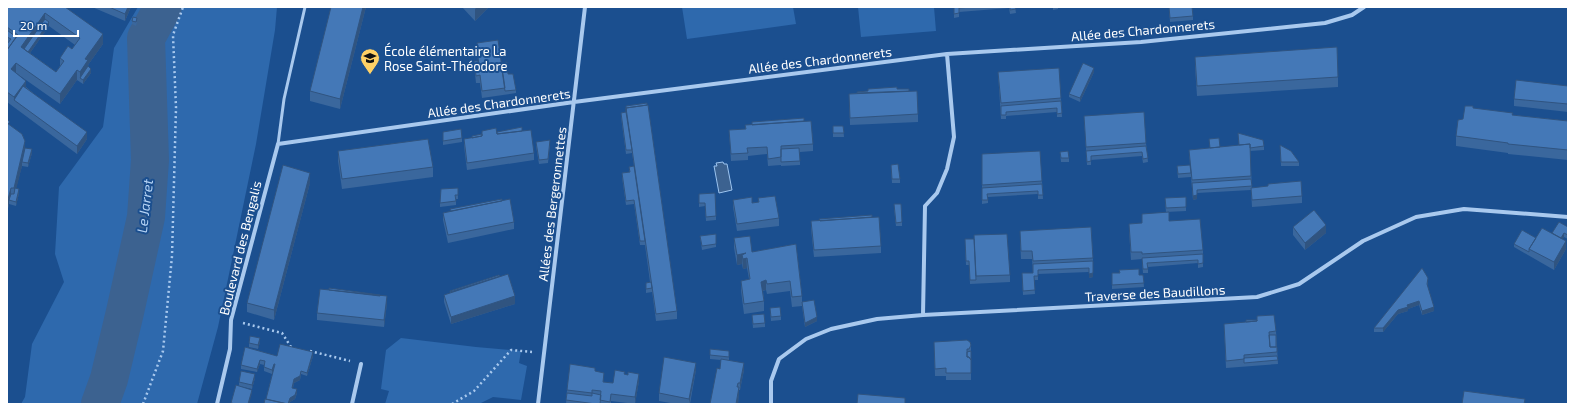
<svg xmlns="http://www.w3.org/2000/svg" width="1575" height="411" font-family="'Exo 2',sans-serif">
	<rect width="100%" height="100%" fill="#1b4f8f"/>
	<path fill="#2e69ad" d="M138,7H277L275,30L256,144L218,327L197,404H21L25,397L32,344L64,282L55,254L59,187L103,127L114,48Z
		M682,7H793L796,24L687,39Z
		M858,7H934L936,31L861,37Z
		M401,338L476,347L521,351L519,363L527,366L521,400L493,397L479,404H385L389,391L381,389L386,350Z"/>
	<path fill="#3c6290" stroke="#9cc4f0" d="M723,162L724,164H727L732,190L719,193L714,166H717L716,163Z"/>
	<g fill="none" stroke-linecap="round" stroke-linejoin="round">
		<path stroke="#3c6290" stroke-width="38" d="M100,404L109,379L125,312L146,217L150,160L146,38L163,7"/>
		<path stroke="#a9c9ee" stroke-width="2.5" stroke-dasharray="2 3" stroke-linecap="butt" d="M243,323L282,333L291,347H294
			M310,351L350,361
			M143,404L163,351L172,256L176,108L173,35L183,7
			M452,404L474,391L511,350L532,352"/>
		<path stroke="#a9c9ee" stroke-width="3" d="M278,144L284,99L305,7"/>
		<path stroke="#a9c9ee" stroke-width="4" d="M923,315L925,206L937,193L947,169L954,137L947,54
			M217,404L230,349L231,320L278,144L574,102L947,54L1141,42L1325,23L1352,15L1364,7
			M352,404L361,364
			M538,404L585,7
			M771,404V381L779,359L806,339L831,329L877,319L923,315L1257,297L1299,284L1363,241L1416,217L1464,209L1568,217"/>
	</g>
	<path fill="#3a679d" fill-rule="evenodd" d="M7,7H65L103,44L88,65L91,73L83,84L77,80L60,104L16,73L26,87L87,139L77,154L7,102ZM49,26L75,45L72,49L60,58V66L56,72L30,53Z
		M92,7H131L125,21Z
		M366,7L340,109L310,101V91Z
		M462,7H489L475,21Z
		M954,7H1015L1016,13L1010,14L1009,8L959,12V17L954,18Z
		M1053,7H1058V9L1053,10Z
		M1169,7L1193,16V20L1170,22Z
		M132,21L137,22L136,26L132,24Z
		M477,43L501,63L516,90V93L482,98L480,83H476L474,65V61H478Z
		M1195,57L1338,77V87L1197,96L1195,67Z
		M998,72L1061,98L1062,117H1057V112L1006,116V119H1001Z
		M1094,72L1080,102L1069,97V94Z
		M1568,86V112L1514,106V99Z
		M897,89L909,91L918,114V122L850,125L849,94Z
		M626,106L677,311V319L656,321L652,291V292L646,293V283L650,282L645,245H640L634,204L626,205L622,177V173L629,172V167L634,166L632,153L626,154L621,117V113L626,112Z
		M1473,108L1513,115L1568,121V160L1508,154V153L1456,146V136L1463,119Z
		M1084,116L1146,143L1148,162L1143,163L1142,156L1091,160V165H1087Z
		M7,119L10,126L25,148L32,153L28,167L22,166L16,188L19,193L16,206L9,204L7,213Z
		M804,121L813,144V151L800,152V165L781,166V163V165L768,166L767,154L748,156V160L731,161L729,130L745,129V125Z
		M833,126H843L844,137H833Z
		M482,131L497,132L522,131L534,153V160L467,170L464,146V139L472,138L482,134Z
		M443,132L462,138V142L443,145Z
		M536,142L550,143L548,163L539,164L536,146Z
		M1280,145L1299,162V166H1281Z
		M1264,146V150L1250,151L1252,188L1302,196V203L1252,207L1251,190L1197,193V199L1193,200L1191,177L1178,178L1177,166L1190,165L1189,150L1220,147Z
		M338,151L433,167V177L342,189L338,161Z
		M1060,152L1069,158V162H1061Z
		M982,154L1042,181L1043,199H1038V194L988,197V203L982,204Z
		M891,165L900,179V183H892Z
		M310,183L274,320L247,312V303Z
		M458,188V199H456V205L440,207V203Z
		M699,194L716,216V220L706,221L705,206L699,207Z
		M758,198L779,218V226L737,231L733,207V200L752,203L758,202Z
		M502,201L514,222V229L448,243L443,220V213Z
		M1165,201L1186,207V211L1166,212Z
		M894,208L902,222V226H896Z
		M1142,214L1169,221L1203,250V267L1198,268V263L1148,267V273H1143L1142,259L1131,260L1129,231V224L1142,223Z
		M872,217L881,246V253L814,257L811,229V221Z
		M1293,227L1326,233L1305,250L1293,235Z
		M1568,227V239L1564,237L1562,239L1566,249L1554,270L1514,247V244L1552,233Z
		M716,234V247L702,250L700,236Z
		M734,238L752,252L796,244L802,296V302L817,321L805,327L802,306L792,307L790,291L767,294L766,290L763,291L764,301V311L744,314L741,291V281L749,279L747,268L743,269L742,264L737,265L734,248Z
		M1020,238L1093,258V277L1089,278V272L1038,274V280H1034L1035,294L1023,295L1022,273H1033L1032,259H1021Z
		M965,239L1010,275V282L970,284L969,265H966Z
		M1119,270L1139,275H1143L1144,287L1112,289V273H1119Z
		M1428,282L1427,286L1434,311L1422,315L1419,305L1408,309V311L1398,314L1383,332H1374V328Z
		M450,291L515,304L451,324L444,302V295L450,293Z
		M380,296L387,303L384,327L317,320V313Z
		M770,308L781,316V320L771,321Z
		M752,315L765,323V327L753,328Z
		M1224,324L1276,331L1278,364L1226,368Z
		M260,342L258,349L249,347V343Z
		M934,342L971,345V380H946V376H935Z
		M729,351V360L744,370L740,390H739L738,404H710L720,369L721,360L710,359V355Z
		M277,356H313L307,376L301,374L300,380L294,383L293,388L297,393L295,399L290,402L289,404H264L266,399L274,368L272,374L264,371V365L260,364L257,372L241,369V365Z
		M696,370L690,404H676L659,401V393Z
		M595,371L604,382L613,383L625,374L639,381L635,404L611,401V404H566L567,390Z
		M255,378L252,389L239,386V382Z"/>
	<path fill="#305480" d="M128,7H131L125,21V14Z
		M363,7H366L340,109V99Z
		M477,7H489L475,21V9Z
		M45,13V23L22,54L21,47Z
		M49,22V26L25,60V56Z
		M103,34V44L88,65V70L80,78V82V72L85,59Z
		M16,63V73L11,79V69Z
		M1094,68V72L1080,102V98Z
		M91,69V73L83,84V80Z
		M77,70V80L60,104V94Z
		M26,81V91L14,100V97Z
		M87,132V139L77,154V146Z
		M25,141V151L22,162V166L14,198V188Z
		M32,149V153L28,167V163Z
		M310,173V183L274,320V310Z
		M11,188V197L9,200V204L7,213V203Z
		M19,189V193L16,206V202Z
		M1197,190V199L1193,200V196Z
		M1326,225V233L1305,250V243Z
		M1564,233V237L1559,245V241Z
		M1566,241V249L1554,270V262Z
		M746,253L747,268L743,269L742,255V264L737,265V255Z
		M1093,273V277L1089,278V274Z
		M766,280V290L761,291V282Z
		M387,296V303L384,327V320Z
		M515,296V304L451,324V317Z
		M1419,301V305L1408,309V311L1398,314L1383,332V328L1398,310L1407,305Z
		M1434,307V311L1422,315V311Z
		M817,317V321L805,327V323Z
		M260,338V342L258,349V345Z
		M313,352V356L307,376V373Z
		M260,360V364L257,372V369Z
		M696,363V370L689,404V399Z
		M744,363V370L740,390V383Z
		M274,364V367L272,374V370Z
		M301,371L300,380L294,383L292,392V388L294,379Z
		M255,374V378L252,389V385Z
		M639,374V381L635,404V397Z
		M739,387V394L738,404H736Z
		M297,389V393L295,399L290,402L289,404H288L290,398Z
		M252,390V393L249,404H248Z"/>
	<path fill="#4478b7" stroke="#305480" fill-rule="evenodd" d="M7,7H65L103,34L85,59L88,60L80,72L77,70L60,94L16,63L11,69L26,81L14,97L7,92V50L18,35L7,27ZM45,13L80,38L72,49L68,46L60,58L64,61L56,72L21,47Z
		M109,7H128L125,14Z
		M331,7H363L340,99L310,91Z
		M954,7H972L959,8V13L954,14Z
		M1010,7H1015L1016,9L1010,10Z
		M1169,7H1192L1193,16L1170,18Z
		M133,17L137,18L136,22L132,21Z
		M45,19L49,22L28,52L24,49Z
		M7,30L16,37L7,50V44L11,39L7,37Z
		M498,40L505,88L482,91L480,75L476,76L475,67H479L477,43Z
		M1337,47L1338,77L1197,86L1195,57Z
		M474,61H478L479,67H475V71Z
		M507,62L508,74H513L516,90L505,91L501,63Z
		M1083,63L1094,68L1080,98L1069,94Z
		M88,66L91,69L83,80L80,78Z
		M1059,68L1061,98L1001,103L998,72Z
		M1516,80L1568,86V104L1514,99Z
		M23,86L87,132L77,146L14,100Z
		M897,87V89H909V91L857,93V92L868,91V89Z
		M917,91L918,114L850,118L849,94Z
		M1061,101L1062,113L1057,114V108L1006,112V115H1001V106Z
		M647,103V105L626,108V112V106Z
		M648,105L677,311L656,314L626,108Z
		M1465,106H1473V108L1513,113L1512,115L1568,121V150L1508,144V143L1456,136L1458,120L1463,119Z
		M626,112L632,150H626L621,113Z
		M1144,112L1146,143L1086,147L1084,116Z
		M804,118V121L752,125V122Z
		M7,119L10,122L8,124L7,123Z
		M811,121L813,144L781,146V157L768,159L767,147L747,148L748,153L731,154L729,130L746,129L745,125Z
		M7,123L22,134L25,141L14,188H11L7,203Z
		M833,126H843L844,133H833Z
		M522,127V131L497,134V132Z
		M496,128L497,134L531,130L534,153L467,163L464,139L482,136V131Z
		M461,129L462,138L443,141V132Z
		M1238,133L1263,140L1264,146L1250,148V144L1239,145Z
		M482,134V136L472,138V136Z
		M1219,138L1220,147L1210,148L1209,139Z
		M428,139L433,167L342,179L338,151Z
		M550,140L548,159L539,160L536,142Z
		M1250,144L1251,176L1192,180L1189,150Z
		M1280,145L1291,151L1299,162H1281Z
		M1146,146L1148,158L1143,159L1142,152L1091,156V161L1087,162L1086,151Z
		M25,148L32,149L28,163L22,162Z
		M799,148L800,161L781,162V149Z
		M1040,151L1042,181L982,185V154Z
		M1068,151L1069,158H1061L1060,152Z
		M898,164L900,179H892L891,165Z
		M283,165L310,173L274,310L247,303Z
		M1190,165L1191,173L1178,174L1177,166Z
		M634,166L645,241H640L634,200L626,201L622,173L630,172L629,167Z
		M1251,179L1252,186L1197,190V195L1193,196L1192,183Z
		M1301,181L1302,196L1252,200L1251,188L1268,186V184Z
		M1042,184L1043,195H1038V191L987,194L988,200H982V188Z
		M15,188L19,189L16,202L9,200L11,194H14Z
		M458,188V195H455L456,201L440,203L441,189Z
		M715,193L716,216L706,217L705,203H699V194Z
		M775,196L779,218L737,224L733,200L752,197V203L759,202L758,198Z
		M1186,197V207L1166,208L1165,198Z
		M502,199V201L451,211L450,209Z
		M510,199L514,222L448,235L443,213Z
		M894,204H901L902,222L896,223Z
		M1314,210L1326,225L1305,243L1293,227Z
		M1169,212V221L1200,219L1203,250L1142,254V252H1131L1129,224L1142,223V214Z
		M872,215V217L820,221L819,219Z
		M879,217L881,246L814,250L811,221Z
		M1559,222L1568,227V235L1564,233L1561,238L1552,233Z
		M1091,227L1093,258L1033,261L1032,251H1021L1020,231Z
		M1542,228L1566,241L1554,262L1529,249Z
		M1522,230L1536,238L1529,249V252L1514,244Z
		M716,234V244L702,246L700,236Z
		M1007,234L1010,275L976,276L974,235Z
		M750,236L752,252L796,244L802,296L792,297L790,281L767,284L766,280L761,282L764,301L744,304L741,281L750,279L747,258L743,259L742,255L746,253L737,255L734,238Z
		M965,239H974L976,280H970L969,261H966Z
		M1203,254V263L1198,264V260L1147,263L1148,269H1143L1142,258Z
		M1093,261V273L1089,274V268L1038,270V276H1034L1035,290L1023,291L1022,273H1033V264Z
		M1422,268L1428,278L1427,284L1434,307L1422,311L1419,301L1407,305L1408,307L1398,310L1383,328H1374Z
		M1139,269V275H1143L1144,283L1112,285V273H1120L1119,270Z
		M508,274L515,296L451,317L444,295Z
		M499,275L500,276L450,292V291Z
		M651,282L652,288L646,289V283Z
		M329,288L380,295V296L329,290Z
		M320,289L387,296L384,320L317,313Z
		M814,300L817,317L805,323L802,302Z
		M780,307L781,316L771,317L770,308Z
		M764,314L765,323L753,324L752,315Z
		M1274,315L1276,331L1269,332L1270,347H1277V352L1244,355V359L1226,361L1224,324L1257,321V316Z
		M1246,320H1257V321L1246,322Z
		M1269,335H1276V347H1270Z
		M250,336L260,338L258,345L249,343Z
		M967,340L970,342L971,345L969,349H967V357H969L971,360V373H946V368L935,369L934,342Z
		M280,344L313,352L307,373L301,371L300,376L294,379L292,388L297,389L295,395L290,398L288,404L266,399L275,364H274L272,370L264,367L265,361L260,360L257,369L241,365L245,347L277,356Z
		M710,349L729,351V357L710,355Z
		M971,351V360L969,357H967V352Z
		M1277,356L1278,360L1244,363V358Z
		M664,357L696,363L689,399L659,393Z
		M721,359L744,363L740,383H738L737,387H739L736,404H710L717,368L720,369Z
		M570,364L595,368V371L604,373L603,382L613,383L615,370L625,372L624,374L628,375V372L639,374L635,397L611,394L610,402L600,400L601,391L592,390V393L567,390Z
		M241,371L255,374L252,385L239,382Z
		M236,385L252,390L248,404H236L231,403Z
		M1464,391L1525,399L1524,404H1462Z
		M567,393L592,396V393L601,395L600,404H596L566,400Z
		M858,394L905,398V404H857Z
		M265,399L287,404H264Z"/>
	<defs>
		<g id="school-pin" transform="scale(1)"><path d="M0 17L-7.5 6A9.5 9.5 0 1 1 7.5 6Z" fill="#ffd166" stroke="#1b4f8f"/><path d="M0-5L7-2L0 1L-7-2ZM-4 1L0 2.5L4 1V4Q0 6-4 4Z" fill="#111"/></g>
	</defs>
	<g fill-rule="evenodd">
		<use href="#school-pin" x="370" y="58"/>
	</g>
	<g text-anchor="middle" stroke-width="4" stroke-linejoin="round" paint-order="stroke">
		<g font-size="13" fill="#fff" stroke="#1b4f8f">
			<text transform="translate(1143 30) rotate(-5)" y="5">Allée des Chardonnerets</text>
			<text transform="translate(820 60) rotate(-7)" y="5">Allée des Chardonnerets</text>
			<text transform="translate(499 103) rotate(-8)" y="5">Allée des Chardonnerets</text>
			<text transform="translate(552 204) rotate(-83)" y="5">Allées des Bergeronnettes</text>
			<text transform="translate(240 248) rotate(-76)" y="5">Boulevard des Bengalis</text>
			<text transform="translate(1155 293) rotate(-3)" y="5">Traverse des Baudillons</text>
		</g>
		<g font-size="13" fill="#fff" stroke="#1b4f8f" text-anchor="start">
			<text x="384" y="56">École élémentaire La<tspan x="384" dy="15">Rose Saint-Théodore</tspan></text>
		</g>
		<g font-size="14" font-style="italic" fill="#b5d3f5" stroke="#1b4f8f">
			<text transform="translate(145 206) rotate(-83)" y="5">Le Jarret</text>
		</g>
	</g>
	<rect width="1575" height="411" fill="none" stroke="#ffffff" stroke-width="16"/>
	<path d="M14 30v6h64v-6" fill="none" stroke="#ffffff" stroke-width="2"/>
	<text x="20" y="30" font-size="12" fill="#ffffff" stroke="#1b4f8f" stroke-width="3" paint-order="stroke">20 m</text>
</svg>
